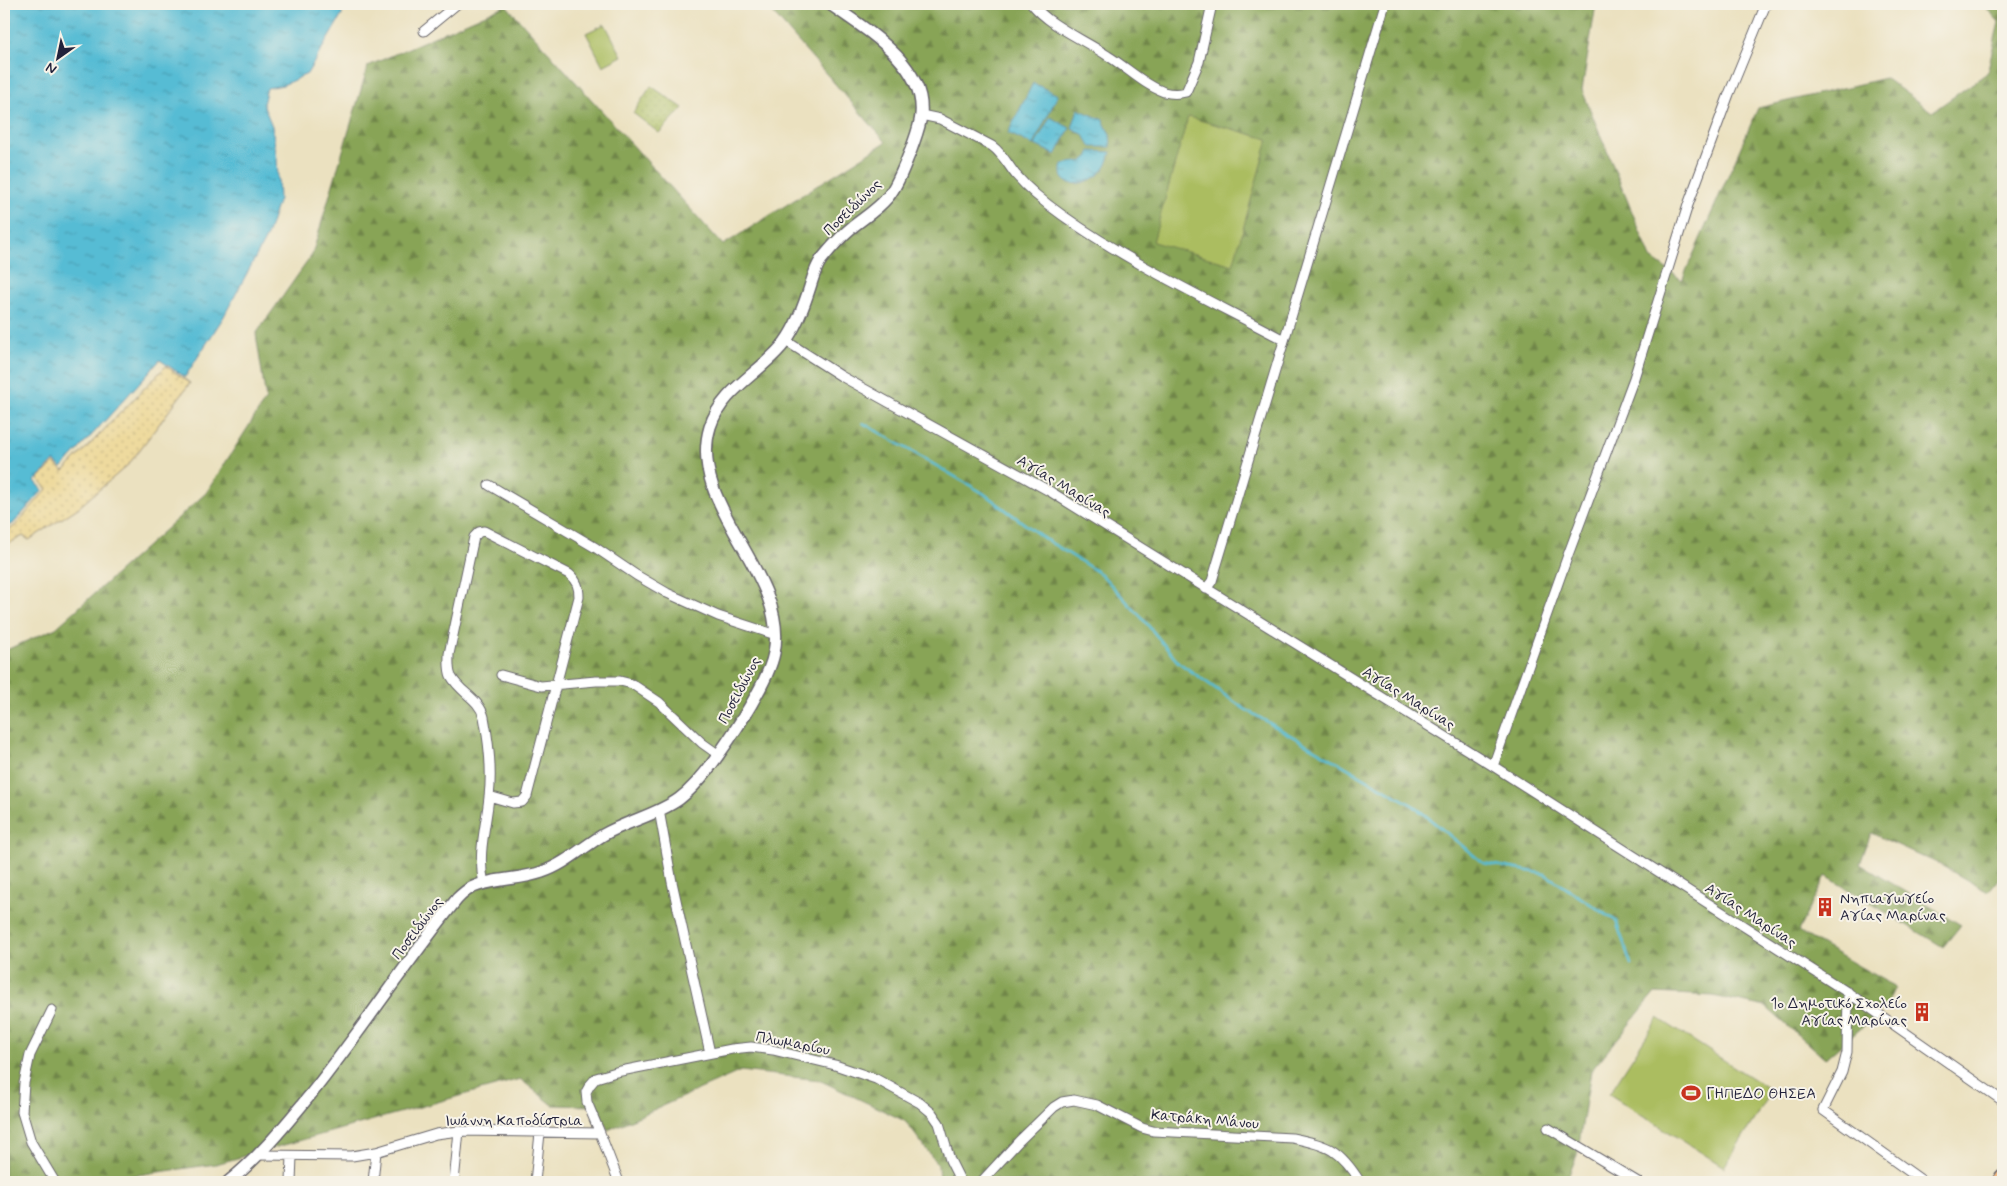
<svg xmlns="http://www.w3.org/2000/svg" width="2007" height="1186" font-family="Mynerve,sans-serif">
	<defs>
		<pattern id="grass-dots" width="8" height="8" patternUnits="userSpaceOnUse" patternTransform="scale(1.25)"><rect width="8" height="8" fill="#abbd60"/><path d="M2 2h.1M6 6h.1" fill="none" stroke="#93a254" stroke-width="1.8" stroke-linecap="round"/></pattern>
		<pattern id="forest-firs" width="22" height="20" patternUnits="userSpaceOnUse" patternTransform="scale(1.25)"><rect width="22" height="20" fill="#88a456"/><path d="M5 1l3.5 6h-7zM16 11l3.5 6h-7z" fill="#6f8548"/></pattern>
		<pattern id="sand-dots" width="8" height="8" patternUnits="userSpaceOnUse" patternTransform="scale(1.25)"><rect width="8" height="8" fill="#eeda9e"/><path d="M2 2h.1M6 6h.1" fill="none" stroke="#ccbb89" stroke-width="1.8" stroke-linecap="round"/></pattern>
		<pattern id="water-ripples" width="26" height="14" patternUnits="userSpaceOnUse" patternTransform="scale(1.25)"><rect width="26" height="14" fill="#56bcd4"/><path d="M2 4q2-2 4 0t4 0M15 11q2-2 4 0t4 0" fill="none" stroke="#4798ad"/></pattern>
	</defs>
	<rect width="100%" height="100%" fill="#f7f3e8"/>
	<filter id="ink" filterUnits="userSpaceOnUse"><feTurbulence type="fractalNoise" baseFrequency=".02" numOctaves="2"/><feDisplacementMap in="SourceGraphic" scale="10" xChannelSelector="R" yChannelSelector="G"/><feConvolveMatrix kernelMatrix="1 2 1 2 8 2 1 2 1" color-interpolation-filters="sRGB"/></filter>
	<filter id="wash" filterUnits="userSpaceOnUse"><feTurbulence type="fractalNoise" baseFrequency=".0096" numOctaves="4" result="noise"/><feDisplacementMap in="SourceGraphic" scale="20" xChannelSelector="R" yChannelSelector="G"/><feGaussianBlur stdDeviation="1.12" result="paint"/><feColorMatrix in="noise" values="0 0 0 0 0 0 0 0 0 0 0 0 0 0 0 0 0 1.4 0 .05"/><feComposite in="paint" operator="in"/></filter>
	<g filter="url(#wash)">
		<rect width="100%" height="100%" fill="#ebe1c0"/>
		<path fill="url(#grass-dots)" stroke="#66704e" d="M651,86L683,108L659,133L633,113Z"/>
		<path fill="url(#forest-firs)" stroke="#556348" d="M765,4H1596L1582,90L1651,258L1682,280L1758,108L1885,78L1932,112L1987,73L1999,22L1983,4H2003V873L1988,892L1937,863L1871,833L1860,864L1961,925L1943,947L1826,876L1798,931L1895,987L1885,1008L1825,1059L1766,1007L1713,996L1655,993L1591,1071L1577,1155L1566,1182H939L938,1165L905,1121L819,1080L741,1071L608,1130L595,1106L553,1105L520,1079L216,1164L87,1182H4V651L56,628L206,493L266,399L256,334L312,255L368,66L506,5L723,245L886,142Z"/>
		<path fill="url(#sand-dots)" stroke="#887e6c" d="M166,366L190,383L129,464L78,508L29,540L23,536L4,546V533L15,526L47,489L38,479L54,463L64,471Z"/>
		<path fill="#abbd60" stroke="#66704e" d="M605,24L622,56L603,66L586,33Z
			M1188,117L1268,139L1233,265L1153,242Z
			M1658,1018L1772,1091L1724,1167L1609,1094Z"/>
		<path fill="url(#water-ripples)" stroke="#3c6f88" d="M4,4H341L342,15L307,74L283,85L267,88L263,104L272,126L277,159L279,199L267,236L223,318L185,377L160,360L62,468L54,461L35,481L43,490L13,524L4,527Z
			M1033,83L1058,95L1033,145L1008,133Z
			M1078,109L1103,120L1110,135L1111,147H1091L1084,135L1072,128Z
			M1050,117L1070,128L1056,155L1035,145Z
			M1090,151L1111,152C1109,158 1108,165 1103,170C1093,184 1054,194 1062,164L1083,161L1089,156Z"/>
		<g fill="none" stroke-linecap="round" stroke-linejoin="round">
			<path stroke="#56bcd4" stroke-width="2.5" d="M863,423L983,493L1045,539L1101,574L1142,618L1178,662L1243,708L1414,806L1483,863L1545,874L1616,921L1631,964"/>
		</g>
	</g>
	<g filter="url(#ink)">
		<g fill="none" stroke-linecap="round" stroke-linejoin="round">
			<g stroke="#68656a" stroke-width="11">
				<path id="minor" d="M1032,4C1051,27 1083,39 1108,56C1126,67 1144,85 1164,92C1171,94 1179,94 1186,92L1199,62L1212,4
					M424,31L457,4
					M921,115L940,119L992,146C1002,153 1008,165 1016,175C1029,190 1045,203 1062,215C1131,264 1209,300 1284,340
					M786,341L841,376L1051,492L1493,766L1850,994L2003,1101
					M489,485L596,548L636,575L667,593L718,616L776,635
					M1206,589L1212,581L1385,4
					M501,675L541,686L596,681H620L632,684L659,702L702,743L719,755
					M1493,766L1568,555L1634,378L1688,205L1729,94L1766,4
					M659,810L672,882L710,1053
					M484,884C477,854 486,827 489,797C492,772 489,743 484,717C479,698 460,693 451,676C448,669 449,661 449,654L474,537L479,532L484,531L569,574C577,581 579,587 579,597L527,796L522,802L513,803L489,796
					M1848,992L1847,1052L1842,1072L1823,1110L1924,1182
					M52,1010L30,1055L24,1083L22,1112L31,1142L55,1182
					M1548,1128L1638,1182
					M600,1133L587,1102L586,1092L590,1085L596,1078L616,1072L732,1049L751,1047L773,1050L835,1065L876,1079L920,1103L932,1113L939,1123L950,1160L961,1182
					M259,1155L352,1156L376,1152L436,1134L459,1131L600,1133L619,1182
					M291,1182L292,1156
					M373,1182L376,1152
					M454,1182L459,1131
					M535,1182L540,1133
					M981,1182L1019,1141L1054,1107L1062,1102L1074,1100L1097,1105L1142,1128L1153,1131L1292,1138C1329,1145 1340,1150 1360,1182"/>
			</g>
			<g stroke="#68656a" stroke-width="14">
				<path id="tertiary" d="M228,1182C260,1157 285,1125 311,1094C362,1030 406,962 457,899C461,895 466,890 471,888C491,878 520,880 542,872C564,865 583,847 603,835C627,821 657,815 679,799C695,787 708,770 719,754C736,730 769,680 774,653C790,574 686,506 710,427C721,391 758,374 781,347C793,333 802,311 808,293C812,282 814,270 821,260C830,249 839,238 850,229C862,219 877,210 887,198C898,185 904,166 911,150C915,138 920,127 921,115C926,64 865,29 830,4"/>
			</g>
			<g stroke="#68656a" stroke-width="18">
				<path id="primary" d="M2000,1182L2003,1177"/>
			</g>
			<use href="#minor" stroke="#fff" stroke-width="9"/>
			<use href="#tertiary" stroke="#fff" stroke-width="11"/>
			<use href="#primary" stroke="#f6be87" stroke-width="15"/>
		</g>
	</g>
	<defs>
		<g id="building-bare" transform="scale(1.5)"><path d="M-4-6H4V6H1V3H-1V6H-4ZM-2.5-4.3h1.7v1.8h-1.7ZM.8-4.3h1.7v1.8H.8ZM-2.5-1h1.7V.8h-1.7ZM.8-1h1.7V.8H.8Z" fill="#c8321e" stroke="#f7f3e8" stroke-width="2.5" paint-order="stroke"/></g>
		<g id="stadium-bare" transform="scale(1.5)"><path d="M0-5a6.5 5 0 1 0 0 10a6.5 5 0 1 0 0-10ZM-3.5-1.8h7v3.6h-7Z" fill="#c8321e" stroke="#f7f3e8" stroke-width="2.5" paint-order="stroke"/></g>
	</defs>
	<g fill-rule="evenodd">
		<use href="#building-bare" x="1825" y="907"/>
		<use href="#building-bare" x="1922" y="1012"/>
		<use href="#stadium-bare" x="1691" y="1093"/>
	</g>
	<g text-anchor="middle" stroke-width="4" stroke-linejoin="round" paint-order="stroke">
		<g font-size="15" fill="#22223b" stroke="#f7f3e8">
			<text transform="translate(852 207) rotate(-44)" y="5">Ποσειδώνος</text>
			<text transform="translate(1064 486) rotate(31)" y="5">Αγίας Μαρίνας</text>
			<text transform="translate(739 690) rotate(-62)" y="5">Ποσειδώνος</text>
			<text transform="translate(1409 698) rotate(32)" y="5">Αγίας Μαρίνας</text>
			<text transform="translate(1751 915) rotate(33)" y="5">Αγίας Μαρίνας</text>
			<text transform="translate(417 928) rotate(-53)" y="5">Ποσειδώνος</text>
			<text transform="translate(793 1043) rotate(11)" y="5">Πλωμαρίου</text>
			<text transform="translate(1205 1119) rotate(5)" y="5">Κατράκη Μάνου</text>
			<text x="514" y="1125">Ιωάννη Καποδίστρια</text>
		</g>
		<g font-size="15" fill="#22223b" stroke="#f7f3e8" text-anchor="start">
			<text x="1840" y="903">Νηπιαγωγείο<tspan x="1840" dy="17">Αγίας Μαρίνας</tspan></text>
			<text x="1907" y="1008" text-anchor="end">1ο Δημοτικό Σχολείο<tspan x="1907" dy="17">Αγίας Μαρίνας</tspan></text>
			<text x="1706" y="1098">ΓΗΠΕΔΟ ΘΗΣΕΑ</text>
		</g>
	</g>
	<rect width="2007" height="1186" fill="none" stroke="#f7f3e8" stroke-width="20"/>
	<g transform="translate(58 58) rotate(213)" stroke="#f7f3e8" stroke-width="4" paint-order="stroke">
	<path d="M0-4L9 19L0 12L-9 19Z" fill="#22223b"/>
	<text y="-8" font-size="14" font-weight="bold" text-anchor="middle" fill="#22223b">N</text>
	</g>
</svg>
